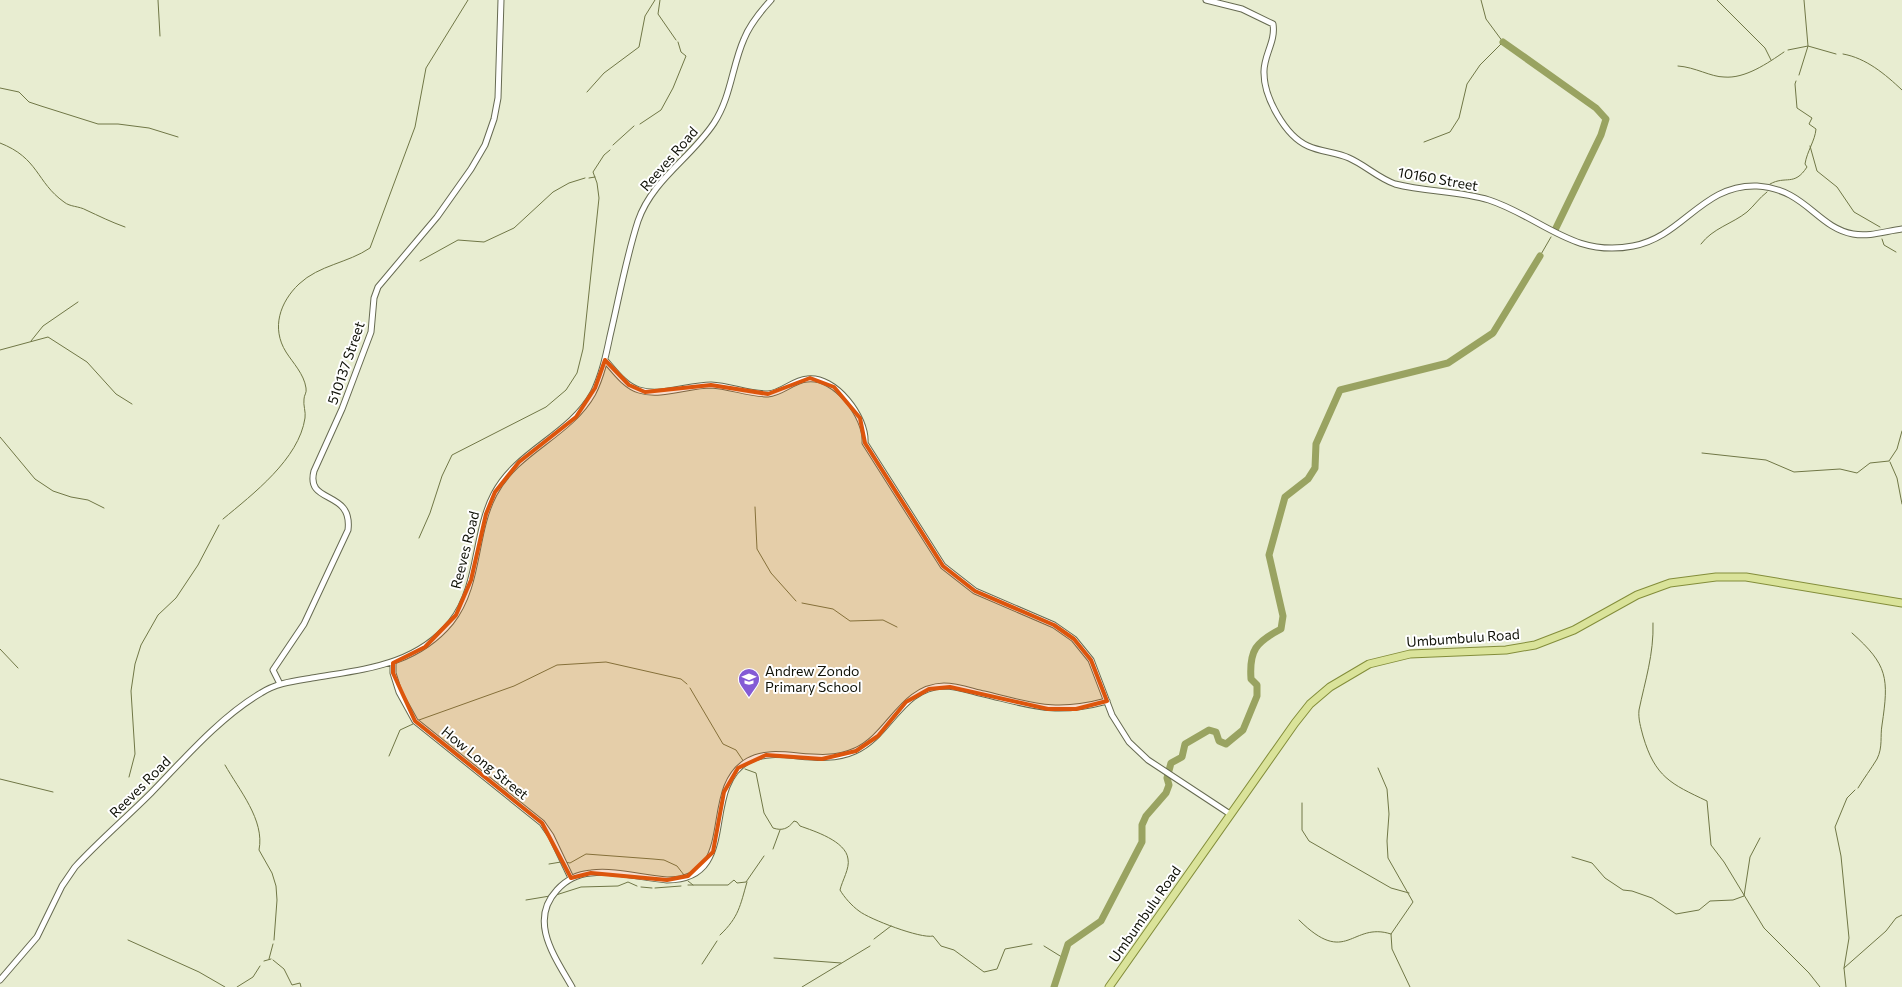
<svg xmlns="http://www.w3.org/2000/svg" width="1902" height="987" font-family="Commissioner,sans-serif">
	<rect width="100%" height="100%" fill="#e8edd1"/>
	<g fill="none" stroke-linecap="round" stroke-linejoin="round">
		<path stroke="#707746" stroke-width="1" d="M158,0L160,36
			M660,0L658,14L676,40
			M1717,0L1765,48L1771,60
			M1788,50L1808,46L1836,54
			M1843,54C1866,58 1885,74 1902,90
			M1678,66C1695,67 1711,77 1724,77C1745,79 1768,63 1784,52
			M1799,75L1808,46L1804,0
			M0,88L19,92L29,102L41,106L98,124H118L149,128L178,137
			M587,92L604,73L639,47L645,16L655,0
			M640,124L661,110L673,88L686,56L681,52L678,42
			M1424,142L1450,132L1459,118L1467,84L1480,65L1503,42L1486,19L1481,0
			M0,143C39,158 36,182 64,202C70,207 79,206 86,210C99,216 111,222 125,227
			M613,145L634,126
			M1810,146L1817,171L1837,187L1854,212L1880,227
			M589,178L595,177
			M1770,184C1786,175 1794,187 1807,167L1805,164C1807,151 1815,141 1816,129L1809,124L1812,118L1797,108L1795,84L1796,81
			M1882,239L1884,245L1896,252
			M1701,244C1713,228 1732,224 1747,212C1754,206 1759,198 1767,192
			M1540,256L1551,237
			M420,261L458,240L484,242L514,228L553,192L569,183L585,178
			M31,341L43,326L78,302
			M0,350L48,337L87,362L116,394L132,404
			M0,437L35,479L53,491L71,497L88,500L104,508
			M1702,453L1766,460L1794,472L1840,469L1857,473L1870,463L1889,461L1897,449L1902,431
			M1890,462L1897,478L1902,504
			M755,507L757,549L771,573L796,601
			M223,519C253,494 299,459 305,418C306,412 303,405 304,399C304,395 307,393 306,388C304,374 293,363 286,352C271,328 280,302 299,284C319,265 348,263 370,248L415,127L426,68L468,0
			M419,538L430,513L442,476L452,455L546,407L566,390L577,373L583,349L599,198L597,183L593,172L604,155L610,150
			M802,603L833,609L850,621L883,620L897,627
			M1653,623C1654,654 1645,681 1639,710C1638,719 1641,728 1643,736C1655,777 1671,784 1707,801L1711,845L1724,862L1764,928L1809,973L1820,987
			M1852,633C1888,665 1889,678 1882,725C1880,736 1883,747 1877,759C1871,769 1864,778 1858,788
			M0,649L18,668
			M690,688L723,744L736,750L744,762
			M419,720L514,686L557,665L606,662L681,679L687,684
			M389,756L400,730L413,724
			M225,765C239,790 265,820 259,850L272,873L276,886L277,900L274,940
			M1378,768L1387,789L1389,814L1387,841L1388,858L1413,902L1391,934L1392,949L1410,987
			M745,769L756,773L764,813L773,828C782,831 788,829 794,821L797,822L800,826C814,831 846,841 848,859C850,868 842,881 840,890C844,897 852,906 859,911C869,919 921,939 933,936L941,946L954,950L984,972L997,969L1005,949L1032,944
			M129,777L135,754L131,691L135,664L141,645L158,615L176,598L198,565L219,525
			M0,779L53,792
			M1302,803V830L1309,841L1391,888L1409,893
			M773,849L780,830
			M1572,857L1592,863L1605,878L1623,890L1632,891L1652,898L1676,914L1699,910L1710,901L1733,900L1744,896L1750,857L1760,838
			M565,862L570,863L586,854L653,859L664,860L677,866L684,875
			M549,864L561,862
			M688,881L693,885
			M688,885H728L734,880L737,883L746,882L764,856
			M641,887L652,888
			M655,888L681,886
			M556,895L581,887L618,886L628,882L637,886
			M526,900L550,896
			M1299,920C1347,968 1351,921 1391,934
			M720,935C739,917 740,906 747,882
			M874,939L891,926
			M128,940L199,972L225,987
			M1044,946L1065,959
			M774,958L841,963
			M269,959L273,944
			M273,960L284,969L292,985L300,983L301,987
			M264,961L271,959
			M702,964L717,941
			M1844,968L1886,931L1896,918L1902,915
			M237,987L253,977L260,966
			M802,987L870,946
			M1846,987L1844,968L1849,938L1841,856L1835,827L1847,798L1855,790"/>
		<path stroke="#99a361" stroke-width="7" d="M1503,42L1596,108L1606,119L1601,135L1555,230
			M1054,987L1068,944L1101,921L1142,842V825L1146,816L1166,793L1169,785L1167,778L1171,763L1182,757L1185,744L1209,730L1216,732L1219,741L1226,744L1243,730L1257,696V685L1251,679C1249,650 1256,642 1281,629L1283,616L1269,555L1285,497L1308,479L1315,468L1316,444L1340,390L1448,363L1493,333L1540,256"/>
		<g stroke="#666a51" stroke-width="7">
			<path id="minor" d="M1206,0L1242,9L1273,24C1276,42 1263,56 1264,73C1264,97 1285,136 1308,146C1321,152 1336,152 1349,158C1365,165 1378,178 1395,184C1426,192 1459,191 1489,200C1541,217 1573,258 1633,246C1683,237 1702,184 1757,186C1806,189 1816,227 1853,234C1870,237 1886,231 1902,229
				M605,360C614,370 625,386 639,390C661,397 688,385 711,385C730,386 749,394 768,394C782,393 793,380 807,379C835,375 867,417 865,443L943,566L975,591L1054,625L1074,639L1091,660L1112,715L1129,742L1148,760L1230,814
				M393,663V673L399,692L415,721L542,823L551,836L571,878
				M280,684L273,670L304,624L348,530C353,489 305,505 314,471L342,409L371,332L374,298L378,287L437,217L471,169L485,145L494,119L498,98L501,0
				M0,980L37,937L62,886L75,867C99,841 126,818 151,793C184,759 220,717 261,693C276,683 294,681 312,678C364,669 415,666 451,622C480,585 473,534 494,494C517,450 569,436 593,393C602,375 606,355 610,336C619,298 626,258 638,221C652,180 691,158 714,123C731,97 732,66 744,39C750,24 760,12 771,0
				M572,987C555,957 528,921 557,890C566,880 578,874 591,873C615,870 642,878 667,880C742,880 699,789 748,761C777,744 818,768 855,751C890,736 901,687 944,686C957,686 971,691 984,694C1034,706 1055,715 1107,701"/>
		</g>
		<g stroke="#838d3a" stroke-width="9">
			<path id="major" d="M1109,987L1295,723L1310,704L1330,687L1369,664L1410,654L1506,650L1535,645L1574,630L1637,595L1670,583L1716,577H1746L1902,603"/>
		</g>
		<use href="#minor" stroke="#fff" stroke-width="5"/>
		<use href="#major" stroke="#dae39a" stroke-width="7"/>
	</g>
	<path fill="#dd550c" fill-opacity="0.2" stroke="#dd550c" stroke-width="4" stroke-linejoin="round" d="M605,360L629,385L645,392L711,385L768,394L810,378L834,387L860,418L865,443L943,566L975,591L1054,625L1074,639L1091,660L1107,701L1076,709H1048L950,687L929,689L906,702L878,736L856,751L822,759L766,755L738,768L724,792L713,852L688,876L667,880L591,873L571,878L542,823L415,721L393,673V663L425,647L456,615L471,580L486,514L495,492L519,462L576,417L595,388Z"/>
	<defs>
		<g id="school-pin" transform="scale(1.125)"><path d="M0 17L-7.5 6A9.5 9.5 0 1 1 7.5 6Z" fill="#845bd5" stroke="#fff"/><path d="M0-5L7-2L0 1L-7-2ZM-4 1L0 2.5L4 1V4Q0 6-4 4Z" fill="#fff"/></g>
	</defs>
	<g fill-rule="evenodd">
		<use href="#school-pin" x="749" y="679"/>
	</g>
	<g text-anchor="middle" stroke-width="4" stroke-linejoin="round" paint-order="stroke">
		<g font-size="14" fill="#0f1107" stroke="#fff">
			<text transform="translate(669 159) rotate(-49)" y="5">Reeves Road</text>
			<text transform="translate(1438 179) rotate(10)" y="5">10160 Street</text>
			<text transform="translate(346 363) rotate(-71)" y="5">510137 Street</text>
			<text transform="translate(465 550) rotate(-76)" y="5">Reeves Road</text>
			<text transform="translate(1463 638) rotate(-4)" y="5">Umbumbulu Road</text>
			<text transform="translate(485 763) rotate(39)" y="5">How Long Street</text>
			<text transform="translate(140 787) rotate(-45)" y="5">Reeves Road</text>
			<text transform="translate(1145 914) rotate(-55)" y="5">Umbumbulu Road</text>
		</g>
		<g font-size="14" fill="#0f1107" stroke="#fff" text-anchor="start">
			<text x="765" y="676">Andrew Zondo<tspan x="765" dy="16">Primary School</tspan></text>
		</g>
	</g>
</svg>
